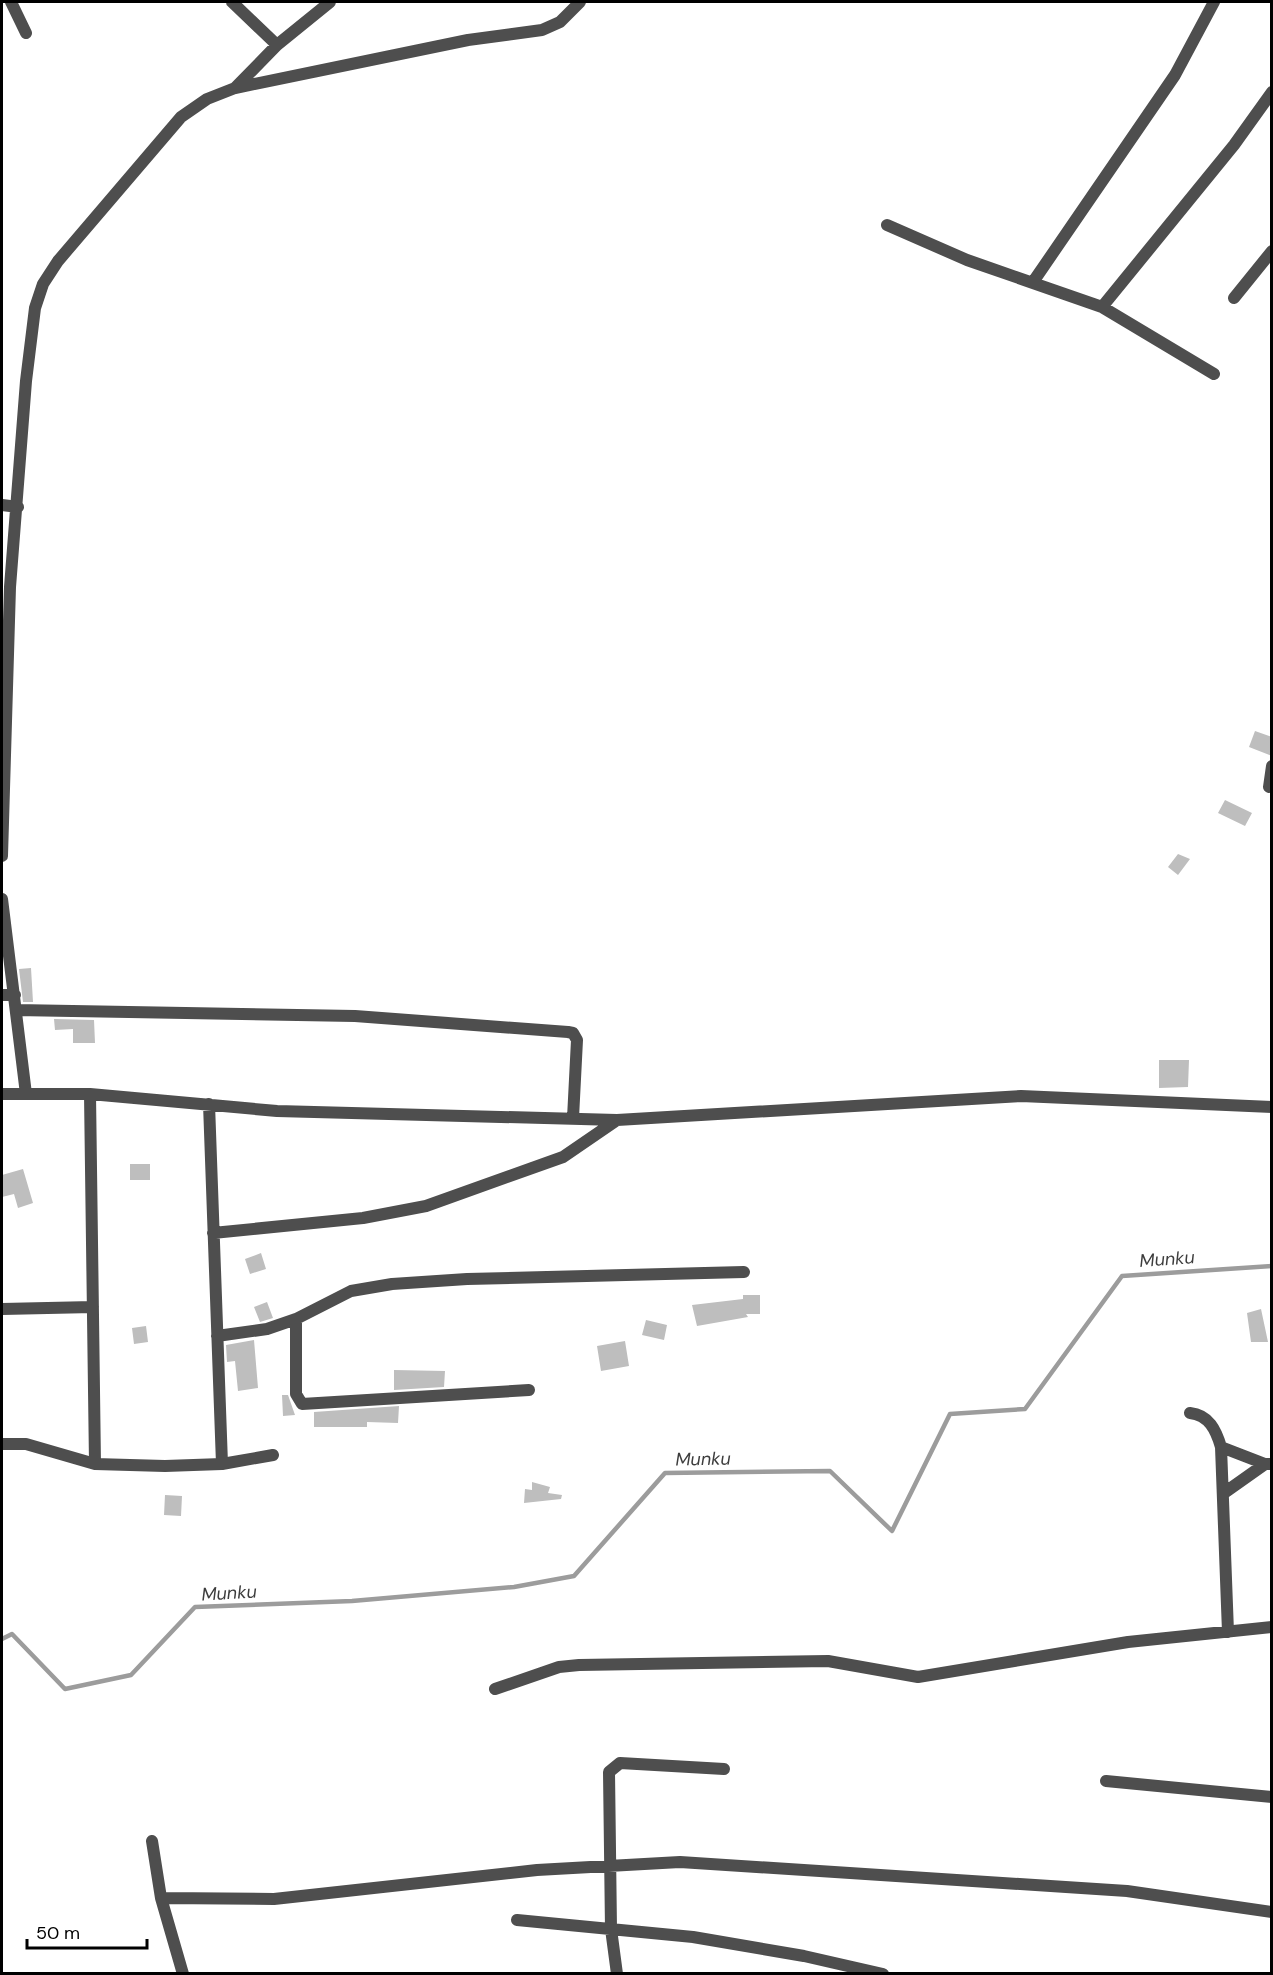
<svg xmlns="http://www.w3.org/2000/svg" width="1273" height="1975" font-family="'DM Sans',sans-serif">
	<rect width="100%" height="100%" fill="#fff"/>
	<g fill="none" stroke-linecap="round" stroke-linejoin="round">
		<path stroke="#9c9c9c" stroke-width="4.5" d="M2,1639L12,1634L65,1689L131,1675L195,1607L352,1601L514,1587L574,1576L665,1473L830,1471L892,1531L950,1414L1025,1409L1122,1276L1272,1266"/>
	</g>
	<path fill="#bebebe" d="M1255,731L1272,737V756L1249,747Z
		M1225,800L1252,813L1245,826L1218,813Z
		M1178,854L1190,859L1178,875L1168,867Z
		M31,968L33,1002H23L19,969Z
		M54,1019L94,1020L95,1043H73V1029L55,1030Z
		M1159,1060H1189L1188,1087L1159,1088Z
		M130,1164H150V1180H130Z
		M23,1169L33,1203L18,1208L14,1194L2,1197V1175Z
		M261,1253L266,1269L250,1274L245,1259Z
		M743,1295H760V1314H746L748,1317L697,1326L692,1305L743,1299Z
		M267,1302L273,1318L260,1322L254,1307Z
		M1261,1309L1268,1342H1251L1247,1313Z
		M646,1320L667,1325L664,1340L642,1335Z
		M146,1326L148,1342L134,1344L132,1328Z
		M254,1340L258,1388L238,1391L235,1361L227,1362L226,1345Z
		M625,1341L629,1366L601,1371L597,1346Z
		M394,1370L445,1371L444,1387L394,1390Z
		M282,1395H288L295,1415L283,1416Z
		M399,1406L398,1423L367,1422V1427H314V1412Z
		M532,1482L550,1487L548,1493L562,1495L561,1499L524,1503L525,1489L532,1490Z
		M165,1495L182,1496L181,1516L164,1515Z"/>
	<g fill="none" stroke-linecap="round" stroke-linejoin="round">
		<path stroke="#4e4e4e" stroke-width="12" d="M11,2L26,33
			M232,2L277,45
			M236,87L277,45L330,2
			M887,225L967,260L1102,307L1214,374
			M1033,282L1175,75L1214,2
			M1234,298L1272,251
			M1102,307L1234,145L1272,92
			M2,505L18,507
			M1269,787L1272,766
			M2,856L10,587L26,381L35,308L43,284L58,261L181,117L207,99L235,88L468,40L542,30L560,22L580,2
			M2,899L26,1094
			M2,995H15
			M16,1010L355,1016L568,1032L573,1033L577,1040L573,1118
			M2,1094H90L277,1111L617,1120L1021,1096L1272,1107
			M90,1094L95,1464
			M209,1104L222,1464
			M213,1233L363,1218L426,1206L563,1157L617,1120
			M2,1309L93,1307
			M296,1319V1394L302,1404L529,1390
			M217,1336L267,1329L296,1319L351,1291L392,1284L467,1279L744,1272
			M1190,1413C1209,1415 1216,1430 1221,1447L1228,1632
			M2,1444H26L95,1464L165,1466L222,1464L273,1455
			M1221,1447L1265,1464
			M1224,1493L1265,1464H1272
			M495,1689L559,1667L579,1665L828,1661L918,1677L1128,1642L1272,1627
			M1106,1781L1272,1797
			M152,1841L161,1898L183,1974
			M161,1898L274,1899L537,1870L680,1862L1127,1891L1272,1912
			M517,1920L693,1937L804,1956L883,1974
			M617,1974L611,1929L609,1772L620,1763L724,1769"/>
	</g>
	<g text-anchor="middle" stroke-width="4.5" stroke-linejoin="round" paint-order="stroke">
		<g font-size="18" font-style="italic" fill="#3d3d3d" stroke="#fff">
			<text transform="translate(1167 1259) rotate(-4)" y="6">Munku</text>
			<text transform="translate(703 1459) rotate(-1)" y="6">Munku</text>
			<text transform="translate(229 1593) rotate(-3)" y="6">Munku</text>
		</g>
	</g>
	<rect width="1273" height="1975" fill="none" stroke="#000000" stroke-width="6"/>
	<path d="M27 1939v9h120v-9" fill="none" stroke="#000000" stroke-width="3"/>
	<text x="36" y="1939" font-size="18" fill="#000000" stroke="#ffffff" stroke-width="4.5" paint-order="stroke">50 m</text>
</svg>
